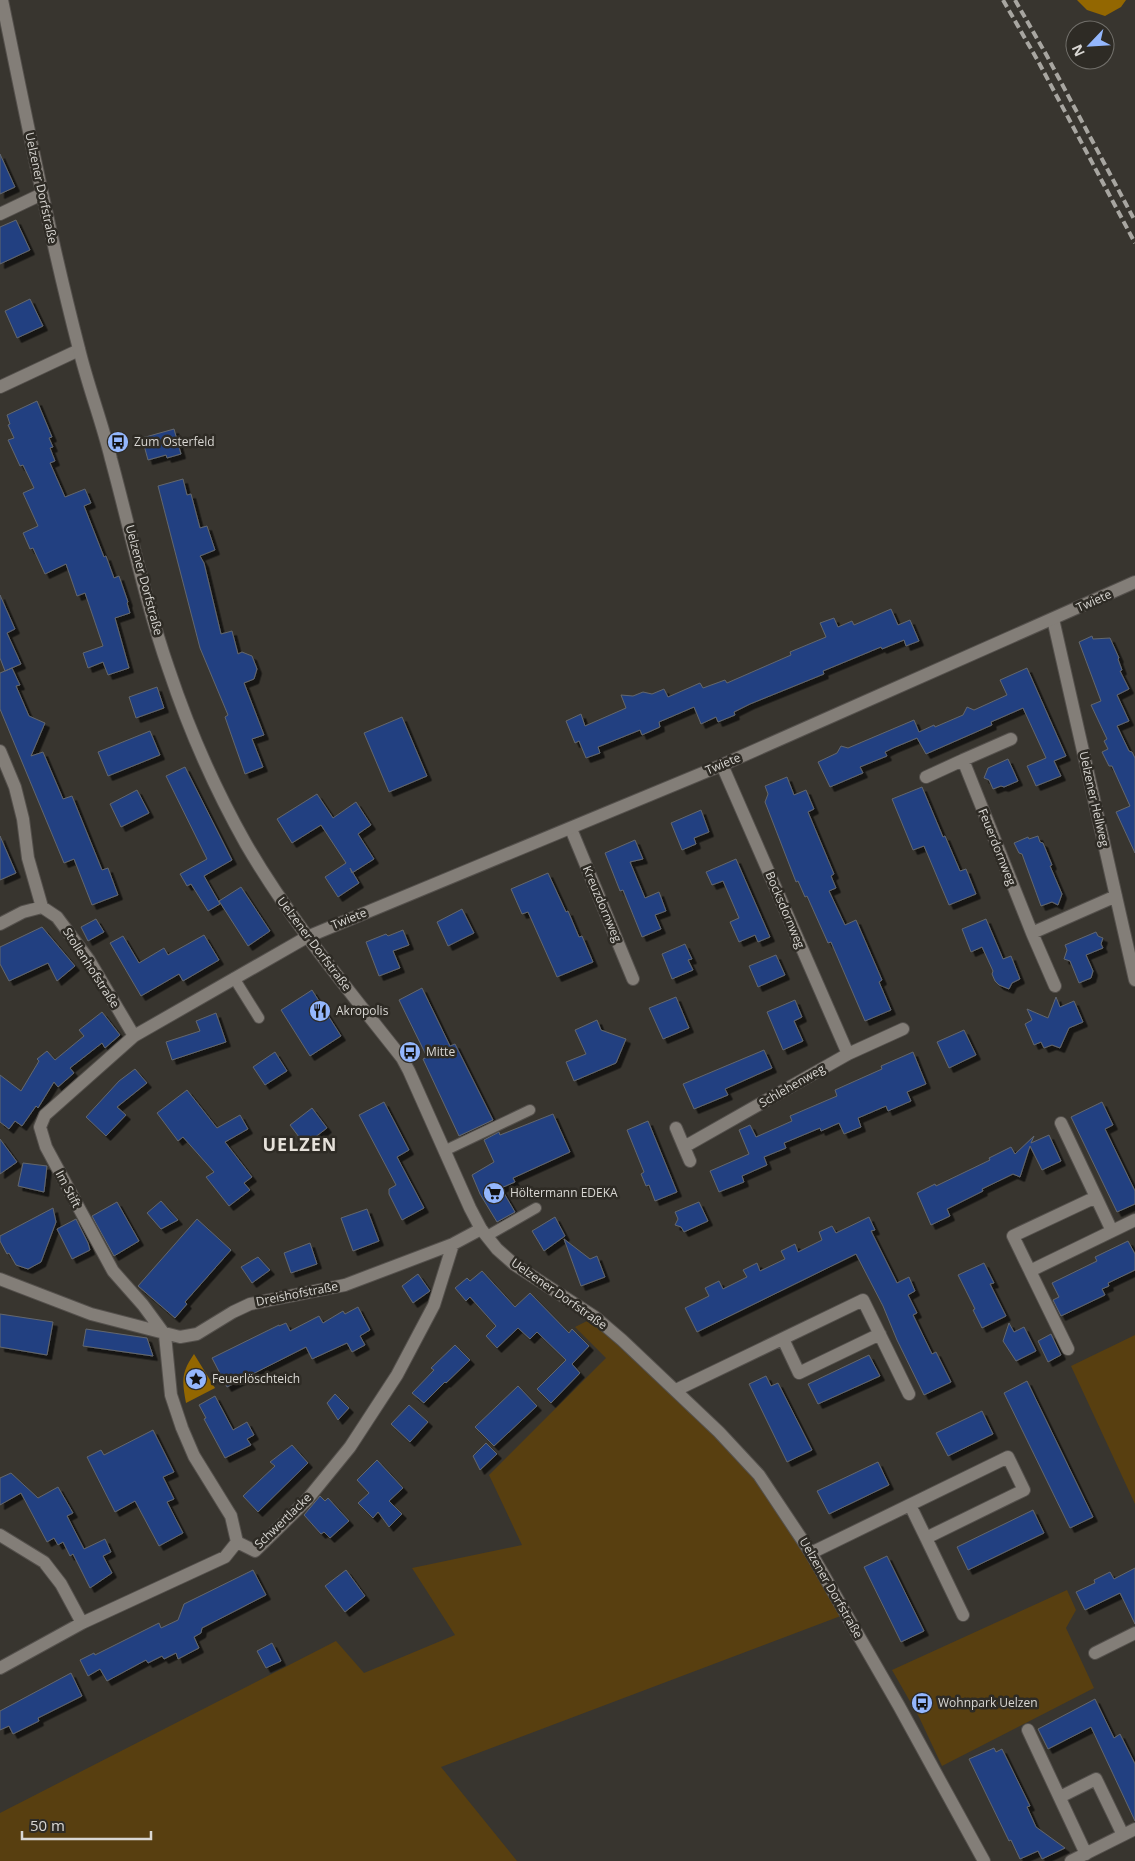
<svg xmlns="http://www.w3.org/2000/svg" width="1135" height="1861" font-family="'Open Sans',sans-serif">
	<defs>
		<filter id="shadow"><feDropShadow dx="4.5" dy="4.5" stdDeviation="0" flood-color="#0009"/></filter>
	</defs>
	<rect width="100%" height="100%" fill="#38352f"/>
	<path fill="#583f10" d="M595,1317L759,1475L846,1614L441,1767L517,1861H0V1813L336,1641L364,1673L455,1635L412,1568L522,1545L489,1475L606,1358L575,1327Z
		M1135,1335V1504L1071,1366Z
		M1067,1590L1076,1610L1066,1628L1094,1688L942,1766L919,1717L892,1670Z"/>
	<path fill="#936701" d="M1077,0H1126L1121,7L1105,16L1087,10Z
		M194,1354L215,1388L186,1403C182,1381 181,1373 194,1354Z"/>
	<path fill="#244181" stroke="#63676d" filter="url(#shadow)" d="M0,154L15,187L0,194Z
		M16,220L30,250L0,264V227Z
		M30,299L43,326L17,338L5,311Z
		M37,401L52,437L49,438L53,447L50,448L55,461L50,463L65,497L85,489L91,503L84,506L104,557L106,556L114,578L119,576L128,602L127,603L130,613L115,618L129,668L108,675L103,662L88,668L83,653L103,646L85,593L77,596L66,564L45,574L33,548L30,549L23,533L38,526L23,493L34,488L23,465L20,466L8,440L14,438L8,425L10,424L7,415Z
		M174,429L181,454L167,458L166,455L148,460L142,438Z
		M183,479L187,495L191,494L200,528L207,526L215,550L200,556L204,563L221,634L232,631L238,654L242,652L252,656L257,669L254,679L244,683L264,735L252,739L263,767L245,774L225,717L228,715L200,648L158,486Z
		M0,595L15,629L7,633L21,664L5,671L0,658Z
		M891,609L898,625L910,620L919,641L906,646L904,640L882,649L881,647L823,671L824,674L750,704L734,712L735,715L718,722L716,717L701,724L694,707L659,722L660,727L642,735L640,730L598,747L600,753L586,758L579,741L575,743L566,721L581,714L585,726L626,708L621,695L633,696L643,692L652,694L664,689L668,697L700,683L703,688L725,680L727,683L791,655L790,652L826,637L820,623L834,618L838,627L852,621L854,625Z
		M1092,636L1093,639L1110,638L1119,658L1118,659L1122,670L1120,671L1129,689L1117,695L1129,721L1117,726L1129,751L1132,752L1135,758V853L1116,812L1130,806L1112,766H1109L1102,752L1108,749L1104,741L1107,739L1091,705L1101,701L1079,642Z
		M12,668L20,685L16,686L29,716L45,723L31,756L43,752L63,799L72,796L102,870L108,868L118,895L92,905L74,859L64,863L0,709V673Z
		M1027,668L1066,756L1054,761L1061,776L1036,786L1027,766L1046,758L1023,708L991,722L992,725L926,754L917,738L893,748L885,752L887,756L860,767L863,773L830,787L818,762L837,753L841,746L848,748L914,720L919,732L934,725L935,727L963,715L967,707L974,710L1007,695L1000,680Z
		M157,687L164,708L136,718L129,697Z
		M402,717L427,776L389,792L364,733Z
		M150,731L160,755L108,776L98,752Z
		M1008,759L1018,781L1004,787L1001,786L993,789L989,780L984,778L988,768Z
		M185,767L232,860L204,876L220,904L208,911L191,884L187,886L180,874L207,859L166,776Z
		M787,777L794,795L806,790L814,809L808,812L834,874L831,876L836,888L829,891L845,925L856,920L882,980L879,982L891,1010L865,1021L831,942L828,943L807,896L805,897L798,881L796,882L765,802L768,794L765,786Z
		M922,787L943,837L945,836L960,871L966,869L976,894L949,905L924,846L913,850L892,799Z
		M137,790L149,813L121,827L110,804Z
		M317,794L333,818L356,802L371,825L358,834L374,859L352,873L350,868L359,883L338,897L325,877L346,863L321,825L292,843L277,819Z
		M701,810L709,832L694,838L696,844L682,850L671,823Z
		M0,836L16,873L0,880Z
		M1038,836L1040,842L1043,843L1052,865L1050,866L1062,894L1058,905L1052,902L1041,906L1022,854L1019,853L1014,843L1028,837L1029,839Z
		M635,840L643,859L630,862L645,898L659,892L666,911L655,915L661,929L642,937L623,890L620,891L605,853Z
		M736,859L770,937L758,942L755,935L739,942L730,922L739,918L723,881L712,885L706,872Z
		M548,873L566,912L568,911L579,937L582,936L593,962L557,977L528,912L522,914L511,889Z
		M241,887L270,931L248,946L219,901Z
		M462,909L474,933L448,946L437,922Z
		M96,919L104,932L88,941L81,927Z
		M986,919L1003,959L1011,956L1020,979L1012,983L1009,989L999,985L995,981L992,974L993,971L982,947L971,952L962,929Z
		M42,927L75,966L57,981L48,963L9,981L0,964V947Z
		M403,930L409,945L393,951L400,968L379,976L366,942L386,934L388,936Z
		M1096,932L1098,936L1103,938L1101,944L1103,948L1086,955L1093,971L1091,978L1079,983L1070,961L1064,959L1067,950L1065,945Z
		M204,935L219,960L183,981L179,974L141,996L110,943L123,936L139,963L164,948L168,955Z
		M685,944L692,959L688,960L693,970L672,979L662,954Z
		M776,955L785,975L758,987L749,966Z
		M422,988L450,1046L455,1044L493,1120L459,1136L423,1059L427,1057L399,1000Z
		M312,990L341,1036L310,1056L281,1010Z
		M676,997L689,1028L663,1039L649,1008Z
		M1056,997L1060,1007L1074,1001L1083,1022L1069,1028L1060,1048L1052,1045L1044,1048L1041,1042L1034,1045L1025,1024L1032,1020L1027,1009L1048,1018Z
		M795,1000L802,1017L794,1021L803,1041L783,1050L767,1012Z
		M102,1012L120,1035L105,1048L102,1043L70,1068L74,1073L58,1087L54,1082L38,1108L36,1106L22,1126L15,1121L9,1129L0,1122V1075L21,1091L39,1061L37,1059L47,1051L55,1060L84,1036L79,1030Z
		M216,1013L226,1042L172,1060L166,1042L200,1031L196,1021Z
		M597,1020L601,1030L626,1039L616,1063L574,1081L566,1062L586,1054L575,1030Z
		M964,1030L976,1055L949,1068L937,1042Z
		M764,1050L772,1068L725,1089L728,1095L694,1109L683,1084Z
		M275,1052L287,1071L265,1085L253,1067Z
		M913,1052L926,1084L907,1092L911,1101L888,1111L886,1106L858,1118L861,1127L844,1134L839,1123L821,1131L820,1128L784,1143L786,1148L764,1157L767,1165L742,1176L744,1182L719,1192L710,1171L749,1154L739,1130L750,1125L756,1137L792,1121L790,1116L837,1096L835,1090L882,1069L881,1066Z
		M135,1069L147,1083L117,1107L126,1115L106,1136L86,1117L119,1081Z
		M187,1090L217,1128L240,1115L248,1129L225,1142L252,1177L244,1183L250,1190L229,1206L206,1177L214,1172L183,1137L178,1141L157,1113Z
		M384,1102L409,1150L397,1157L424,1208L402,1220L389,1194V1189L396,1185L359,1115Z
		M1102,1102L1113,1125L1105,1129L1135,1191V1204L1117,1212L1071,1117Z
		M312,1108L327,1128L305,1145L290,1125Z
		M553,1114L570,1152L513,1178L515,1182L501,1188L515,1212L497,1222L480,1194L472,1175L494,1162L484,1140L499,1132L500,1135Z
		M648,1121L677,1192L655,1201L649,1185L646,1186L641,1174L644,1172L627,1130Z
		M1049,1135L1061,1161L1042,1170L1030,1146L1020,1177L1013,1174L982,1189L983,1191L947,1209L950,1216L931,1225L917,1193L935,1184L936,1186L990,1160L989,1158L1011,1147L1015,1154L1034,1136L1031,1143Z
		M0,1139L17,1162L0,1174Z
		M23,1163L47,1166L44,1192L18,1186Z
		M161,1201L178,1220L161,1229L147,1213Z
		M117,1202L139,1241L114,1256L92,1216Z
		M699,1202L708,1221L684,1232L681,1227L675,1225L678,1219L675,1212Z
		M53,1208L56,1222L41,1262L28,1269L16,1265L9,1253L7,1254L0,1241V1236Z
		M367,1209L379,1241L353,1251L341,1218Z
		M555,1217L565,1236L544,1251L532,1231Z
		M869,1217L875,1230L871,1231L897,1283L909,1277L915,1291L908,1295L917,1313L913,1315L932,1354L936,1352L951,1382L924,1395L897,1340L883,1306L856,1254L697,1332L685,1308L709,1296L705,1288L719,1281L723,1289L747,1277L743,1270L757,1263L760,1271L785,1259L781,1251L795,1244L798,1252L822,1240L819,1232L832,1226L836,1233Z
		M76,1219L88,1243L90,1250L72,1259L57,1229Z
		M197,1219L231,1250L185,1302L187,1304L175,1318L138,1286Z
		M564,1239L590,1259L597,1256L605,1277L581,1286Z
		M1128,1241L1135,1254V1270L1108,1283L1109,1286L1102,1289L1105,1295L1061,1316L1053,1300L1059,1297L1052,1283L1097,1261L1095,1257Z
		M310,1243L317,1264L291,1273L284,1253Z
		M258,1257L270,1270L252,1283L241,1267Z
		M984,1263L994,1283L990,1284L1006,1316L982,1328L973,1310L975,1309L958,1275Z
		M482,1271L515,1307L530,1293L569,1333L572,1329L589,1346L572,1364L580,1373L551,1403L537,1389L566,1360L537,1332L530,1339L518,1328L497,1348L486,1336L496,1326L470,1297L466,1301L455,1288L467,1278L470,1281Z
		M418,1274L430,1291L413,1303L402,1286Z
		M358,1307L370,1330L360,1336L365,1345L352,1352L347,1343L312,1359L306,1347L227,1387L212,1358L279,1325V1326L286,1323L290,1331L319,1316L323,1323L343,1311L345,1314Z
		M0,1314L53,1322L47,1355L0,1347Z
		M1009,1323L1014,1332L1024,1327L1036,1351L1016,1361L1003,1341Z
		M86,1329L147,1338L153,1356L83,1346Z
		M1051,1334L1061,1355L1048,1362L1038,1341Z
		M455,1345L470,1360L446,1383L445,1382L424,1403L412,1393L434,1370L431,1368Z
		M869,1355L880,1376L818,1404L808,1384Z
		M766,1376L771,1386L778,1383L812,1450L787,1462L749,1384Z
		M1027,1381L1093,1517L1070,1528L1004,1393Z
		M518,1386L537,1406L494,1446L475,1427Z
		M335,1394L349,1408L338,1420L327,1403Z
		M215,1396L233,1430L247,1422L254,1435L247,1439L251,1445L225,1458L204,1419L206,1418L199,1405Z
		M409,1405L428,1422L410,1442L391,1424Z
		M982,1411L993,1434L948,1456L936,1433Z
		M153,1430L174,1472L163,1477L174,1499L167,1502L183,1533L159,1546L135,1501L115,1512L87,1457L101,1450L104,1455Z
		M486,1443L497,1454L480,1470L473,1456Z
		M292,1445L308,1463L258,1512L243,1496L275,1466L270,1462Z
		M377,1460L403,1488L389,1501L402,1514L389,1527L378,1512L373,1518L358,1503L369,1493L357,1480Z
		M878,1462L889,1485L829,1514L817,1491Z
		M11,1473L38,1498L58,1487L73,1513L67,1516L84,1549L105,1539L111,1552L103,1556L112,1573L90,1588L73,1554L70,1556L63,1542L58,1545L54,1538L47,1542L21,1493L0,1505V1478Z
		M320,1496L325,1501L328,1498L349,1521L330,1538L324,1532L321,1534L304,1515Z
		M1033,1510L1044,1533L968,1570L957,1547Z
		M887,1556L924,1631L901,1642L864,1567Z
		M1135,1568V1624L1120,1593L1085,1610L1076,1592L1095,1583L1094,1580L1110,1572L1114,1579Z
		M253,1570L266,1595L202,1628L201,1633L194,1637L199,1648L178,1659L176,1653L164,1659L162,1656L148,1663L146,1660L107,1681L100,1669L88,1676L80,1660L94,1653L95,1655L159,1623L161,1628L178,1620L184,1604Z
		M346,1570L365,1596L345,1612L325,1586Z
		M272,1643L281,1661L266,1668L257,1651Z
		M71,1673L82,1696L38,1718L39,1721L13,1734L9,1726L0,1730V1711Z
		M1095,1699L1114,1738L1120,1734L1135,1764V1821L1091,1727L1048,1749L1038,1729Z
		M994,1748L996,1752L1002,1749L1030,1806L1027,1807L1036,1827L1065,1848L1042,1859L1038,1851L1020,1859L1011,1840L1009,1841L969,1759Z"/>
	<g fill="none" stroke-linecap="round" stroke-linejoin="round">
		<g stroke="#54504c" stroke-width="12">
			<path id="lane" d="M234,978L259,1018
				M444,1151L530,1110
				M487,1236L536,1208"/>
		</g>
		<g stroke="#54504c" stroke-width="14">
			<path id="street" d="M0,214L42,194
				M0,387L79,350
				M1053,619L1135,980
				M1011,739L963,760L1032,933L1116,896
				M0,751L15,787L23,819L28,858L42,907
				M722,765L848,1054
				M926,777L963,760
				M571,829L633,979
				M0,924L23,912L42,907L57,917L89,960L134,1036
				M1032,933L1055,986
				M676,1128L684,1147L848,1054L903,1029
				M684,1147L690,1161
				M1096,1197L1112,1231
				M1030,1271L1013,1236L1096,1197L1061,1123
				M0,1279L91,1314L180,1337L197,1334L233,1312L250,1304L345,1285L453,1244L481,1229
				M783,1339L799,1373L880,1334
				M1068,1349L1030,1271L1135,1220
				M676,1390L863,1300L909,1394
				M0,1535L44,1562L61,1584L82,1623
				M926,1538L963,1615
				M237,1542L231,1516L194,1456L182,1428L171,1395L165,1335L143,1305L113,1271L46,1147L40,1127L45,1115L134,1036L307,937
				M237,1542L255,1551L306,1501L350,1447L397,1375L434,1305L453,1244
				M811,1553L1008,1457L1024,1490L926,1538L910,1505
				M1095,1653L1135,1633
				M0,1668L82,1623L225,1557L237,1542
				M1028,1730L1086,1854
				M1060,1797L1096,1779L1123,1835
				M1071,1861L1135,1829"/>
		</g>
		<g stroke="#54504c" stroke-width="14">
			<path id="secondary" d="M2,0C26,117 49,233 79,349C88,386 102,422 111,459C130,529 145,601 169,670C189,730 215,789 246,844C290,920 347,988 402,1058L409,1071L470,1208L481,1229L497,1249L515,1265L595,1317L622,1340L719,1432L759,1475L811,1553L899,1706L984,1861
				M307,937L722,765L1135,582"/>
		</g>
		<use href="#lane" stroke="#837e78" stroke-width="10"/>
		<use href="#street" stroke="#837e78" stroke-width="12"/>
		<use href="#secondary" stroke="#837e78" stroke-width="12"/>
		<path stroke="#a8a6a1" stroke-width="4" stroke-dasharray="8 4" stroke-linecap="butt" d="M1003,0L1038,61L1135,243
			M1015,0L1047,56L1135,221"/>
	</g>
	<defs>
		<g id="bus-disc" transform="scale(1.125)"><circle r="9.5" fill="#94b7fd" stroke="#2e2b25"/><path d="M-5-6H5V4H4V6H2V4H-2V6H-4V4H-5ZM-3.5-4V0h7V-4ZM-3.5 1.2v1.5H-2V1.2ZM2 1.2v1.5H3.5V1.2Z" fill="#111"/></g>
		<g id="restaurant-disc" transform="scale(1.125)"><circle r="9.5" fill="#94b7fd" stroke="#2e2b25"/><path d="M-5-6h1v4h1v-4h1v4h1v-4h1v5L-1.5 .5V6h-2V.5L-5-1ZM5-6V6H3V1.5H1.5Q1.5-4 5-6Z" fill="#111"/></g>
		<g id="supermarket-disc" transform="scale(1.125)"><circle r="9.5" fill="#94b7fd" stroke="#2e2b25"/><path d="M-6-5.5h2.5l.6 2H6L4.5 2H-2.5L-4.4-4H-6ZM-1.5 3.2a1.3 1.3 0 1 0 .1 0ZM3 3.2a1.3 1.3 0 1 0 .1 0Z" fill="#111"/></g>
		<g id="sight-disc" transform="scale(1.125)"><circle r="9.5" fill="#94b7fd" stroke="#2e2b25"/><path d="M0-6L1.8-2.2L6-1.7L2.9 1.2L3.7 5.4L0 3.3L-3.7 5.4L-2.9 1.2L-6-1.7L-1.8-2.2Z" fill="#111"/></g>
	</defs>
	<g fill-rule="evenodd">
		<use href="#bus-disc" x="118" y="442"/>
		<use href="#restaurant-disc" x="320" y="1011"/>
		<use href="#bus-disc" x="410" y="1052"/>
		<use href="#supermarket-disc" x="494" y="1193"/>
		<use href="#sight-disc" x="196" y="1379"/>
		<use href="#bus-disc" x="922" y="1703"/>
	</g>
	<g text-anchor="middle" stroke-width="5" stroke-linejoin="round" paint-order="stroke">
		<g font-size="12" fill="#d9d7d3" stroke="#2e2b25">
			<text transform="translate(41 188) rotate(78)" y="4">Uelzener Dorfstraße</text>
			<text transform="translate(144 580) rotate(75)" y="4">Uelzener Dorfstraße</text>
			<text transform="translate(1094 601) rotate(-24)" y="4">Twiete</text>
			<text transform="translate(723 764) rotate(-23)" y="4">Twiete</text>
			<text transform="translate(1094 799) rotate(77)" y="4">Uelzener Hellweg</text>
			<text transform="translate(997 847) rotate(68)" y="4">Feuerdornweg</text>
			<text transform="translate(602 904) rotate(67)" y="4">Kreuzdornweg</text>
			<text transform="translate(785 910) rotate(67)" y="4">Bocksdornweg</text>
			<text transform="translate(349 919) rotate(-22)" y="4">Twiete</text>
			<text transform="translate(314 944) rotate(53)" y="4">Uelzener Dorfstraße</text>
			<text transform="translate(91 968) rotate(57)" y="4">Stollenhofstraße</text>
			<text transform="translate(792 1086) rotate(-30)" y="4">Schlehenweg</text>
			<text transform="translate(68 1189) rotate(62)" y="4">Im Stift</text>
			<text transform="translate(297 1294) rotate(-11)" y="4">Dreishofstraße</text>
			<text transform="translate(559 1294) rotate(35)" y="4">Uelzener Dorfstraße</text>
			<text transform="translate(283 1521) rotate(-44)" y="4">Schwertlacke</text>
			<text transform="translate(831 1588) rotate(60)" y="4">Uelzener Dorfstraße</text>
		</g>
		<g font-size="12" fill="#d9d7d3" stroke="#2e2b25" text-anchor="start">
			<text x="134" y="446">Zum Osterfeld</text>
			<text x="336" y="1015">Akropolis</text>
			<text x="426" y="1056">Mitte</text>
			<text x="510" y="1197">Höltermann EDEKA</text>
			<text x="212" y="1383">Feuerlöschteich</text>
			<text x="938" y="1707">Wohnpark Uelzen</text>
		</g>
		<g font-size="18" font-weight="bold" letter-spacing="1" fill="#e6e1da" stroke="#2e2b25">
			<text x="300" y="1151">UELZEN</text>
		</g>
	</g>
	<g transform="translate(1090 45) rotate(245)"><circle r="24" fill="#2e2b25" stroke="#72706b"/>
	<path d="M0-4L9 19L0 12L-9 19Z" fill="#94b7fd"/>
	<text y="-8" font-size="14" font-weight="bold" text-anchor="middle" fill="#d9d7d3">N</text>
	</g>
	<path d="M22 1831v8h129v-8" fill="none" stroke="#d9d7d3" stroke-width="2.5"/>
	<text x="30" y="1831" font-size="15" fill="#d9d7d3" stroke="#2e2b25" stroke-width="4" paint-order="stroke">50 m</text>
</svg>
